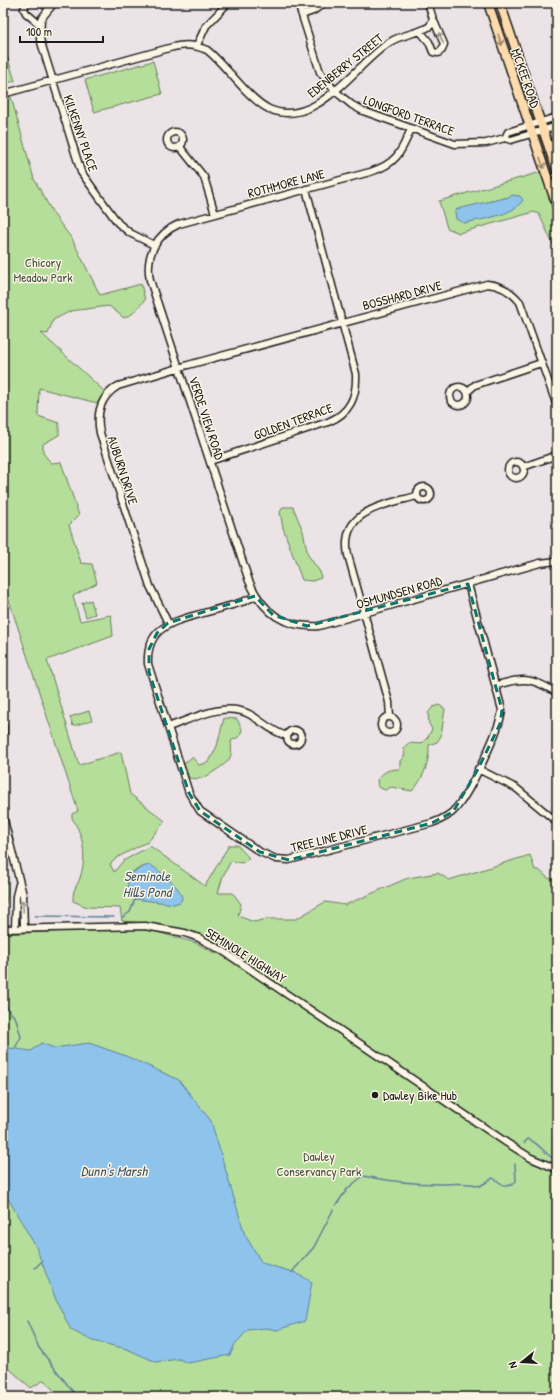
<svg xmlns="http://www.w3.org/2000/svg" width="560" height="1400" font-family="'Patrick Hand',sans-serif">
	<rect width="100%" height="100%" fill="#ebe3e6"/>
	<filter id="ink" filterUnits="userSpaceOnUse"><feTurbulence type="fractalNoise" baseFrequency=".025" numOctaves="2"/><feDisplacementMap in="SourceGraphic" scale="8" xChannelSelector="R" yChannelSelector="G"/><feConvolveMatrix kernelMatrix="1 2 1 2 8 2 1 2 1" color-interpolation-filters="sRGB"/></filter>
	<g filter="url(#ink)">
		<path fill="#b5de9a" stroke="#687d5b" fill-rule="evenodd" d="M3,43L15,81L3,84Z
			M153,61L162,94L94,112L85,80Z
			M11,97L34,179L54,215L72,239L100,295L141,284L145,300L132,314L124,318L109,306L71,311L53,320L48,334L41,333L105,392L97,403L39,388L38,416L59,423V435L43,444V453L51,463L61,462L79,515L69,525L81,563L92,564L97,583L73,596L80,621L111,615L113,636L47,660L79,765L121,752L130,794L165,821L147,843H145L118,857L110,864L114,872L123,861L150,846L205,886L229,845H237L249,858L242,863L231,861L223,876L218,893H233L241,904L238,916L254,922L267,919H296L325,902L345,905L408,878L438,873L449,880L530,855L535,870H539L548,878L557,880V1397H60L44,1380L31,1388L3,1363V934L113,929L150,930L196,943L217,954L222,946C189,927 160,924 122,921L120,908L87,907L73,901C73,887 76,889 80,878C87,856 84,837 72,818V814L78,811L3,582V99ZM145,866L154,901L135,899L132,872Z
			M541,172L557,219V253L539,214L534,212L459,233L447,228L439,201ZM509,197L517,205L512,210L464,223L483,203Z
			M283,507H293L303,531L308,555L320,572L321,578L312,581L302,580L283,528L280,512Z
			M91,600L95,614L86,617L82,603Z
			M439,705L445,709L441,736L437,742L429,745C430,760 423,781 412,791L391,787L385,790L378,787L377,780C384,771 389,769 400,769V761L405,755L403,748L409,743L421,744L428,737L432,729L429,724L428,713L433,707Z
			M89,711L92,720L73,726L70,717Z
			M224,718L237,719L242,729L240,736L231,741C233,760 229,761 215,771C203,778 203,780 189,778L184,764L192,757L199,765L209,762L217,746Z
			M3,861C7,878 10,897 3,913Z"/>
		<path fill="#8ec3ec" stroke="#608099" d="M512,195L520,196L523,200C513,216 482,219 464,223L456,219L455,212L457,209L509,197Z
			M151,865C160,872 182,887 182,899L180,902L174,904L135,899C128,893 126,883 128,875L145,866Z
			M41,1043L54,1048L89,1043L126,1056L179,1080L211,1121L245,1235L262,1263L296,1273L312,1282L305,1321L277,1330L266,1328L248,1330L235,1344L230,1355L188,1363L179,1359L156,1362L127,1349L93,1341L71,1330L56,1300L36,1247L3,1190V1047L31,1051Z"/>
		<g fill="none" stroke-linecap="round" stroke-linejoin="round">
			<path stroke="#608099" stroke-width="1.5" d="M35,916L114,917
				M123,917L130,912L135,899
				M3,1003L16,1019L21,1037L15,1048
				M524,1143L528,1139C540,1143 545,1156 557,1160
				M336,1205L348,1188L363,1176C388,1181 414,1184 440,1184C454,1184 466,1182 480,1186L493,1178L505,1186L512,1185L516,1181L515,1164
				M35,1268L42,1261
				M292,1272L314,1247L333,1210
				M27,1321L39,1348L77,1397"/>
			<g stroke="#1c1c1c" stroke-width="9">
				<path id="minor" d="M26,3L24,9L26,13L39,24
					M40,3L49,7
					M54,3L41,19L40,39L81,172L118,223L130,233L154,245
					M298,3L320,72L335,91L352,105L363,111L455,144L486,143L505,138L511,140L557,126
					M302,15L313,11L324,3
					M420,31L429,42L433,52L438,53L442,50L444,44L433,19
					M197,45L206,26L228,3
					M3,94L173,47C186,44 195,45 207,50C226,65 248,99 269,109C317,130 356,63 390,42C402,34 418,34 430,26L433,19L428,3
					M411,129C401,153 396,164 370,172L179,224C156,234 145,256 150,280L249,581C263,613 284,628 319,626L540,563L557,561
					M167 140a8 8 0 1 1 16 0a8 8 0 1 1-16 0Z
					M505,138L508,132L557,117
					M180,147L204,177L215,214
					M450 396a9 9 0 1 1 18 0a9 9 0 1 1-18 0Z
					M467,392L475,385L541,363
					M210,461L328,422C350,413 357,397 356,374L306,189
					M508 470a8 8 0 1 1 16 0a8 8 0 1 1-16 0Z
					M523,467L557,455
					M417 494a7 7 0 1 1 14 0a7 7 0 1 1-14 0Z
					M255,596L245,601C230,606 215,610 200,614C171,622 146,628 148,664L189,793L200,811L260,852L276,859L289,860L432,823C441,820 451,815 457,807C470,791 500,730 502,710L468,584
					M168,623L150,586L100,433C96,413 100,397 118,386L188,365L487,284C501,285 511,291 520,302L557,406
					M497,685C524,677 533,678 557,693
					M390,717L389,702L348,555C339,510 385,505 417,496
					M381 725a8 8 0 1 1 16 0a8 8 0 1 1-16 0Z
					M3,725V738
					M168,727C192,719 224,701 249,714C262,721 272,732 287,736
					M287 737a7 7 0 1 1 14 0a7 7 0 1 1-14 0Z
					M478,769L516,788L557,822
					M3,816L23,895L24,928
					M15,928L16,896L19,884
					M3,929L145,926L185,933L199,938L223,951L507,1143L531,1158L557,1169"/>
			</g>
			<g stroke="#1c1c1c" stroke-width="11">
				<path id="major" d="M488,3L557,206
					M500,3L557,171"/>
			</g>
			<use href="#minor" stroke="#fcf5e5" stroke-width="6"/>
			<use href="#major" stroke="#fedbac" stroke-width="8"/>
		</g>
		<defs><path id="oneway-shaft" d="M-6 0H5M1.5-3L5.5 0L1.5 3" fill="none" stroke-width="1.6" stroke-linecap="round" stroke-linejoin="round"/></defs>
		<g stroke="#97938b">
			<use href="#oneway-shaft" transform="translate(441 38) rotate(-113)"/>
			<use href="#oneway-shaft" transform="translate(23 906) rotate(-93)"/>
		</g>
		<g stroke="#98856b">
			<use href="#oneway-shaft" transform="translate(500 40) rotate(71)"/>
			<use href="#oneway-shaft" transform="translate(542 163) rotate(71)"/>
		</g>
	</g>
	<path fill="none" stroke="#0f766e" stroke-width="3" stroke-dasharray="8 5" stroke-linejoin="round" d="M468,584L502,710L500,724L478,769L453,812L432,823L289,860L260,852L200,811L189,793L149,672V649L157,633L168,623L255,596L273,615L307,626Z"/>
	<circle fill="#1c1c1c" stroke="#fcf5e5" stroke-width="1.5" cx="375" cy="1095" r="4"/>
	<g text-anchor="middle" stroke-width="3" stroke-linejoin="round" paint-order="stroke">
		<g font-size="13" fill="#1c1c1c" stroke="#fcf5e5">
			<text transform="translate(345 65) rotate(-39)" y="5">EDENBERRY STREET</text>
			<text transform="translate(526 78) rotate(71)" y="5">MCKEE ROAD</text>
			<text transform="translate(409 115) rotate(20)" y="5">LONGFORD TERRACE</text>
			<text transform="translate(81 133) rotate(71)" y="5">KILKENNY PLACE</text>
			<text transform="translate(286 183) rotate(-15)" y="5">ROTHMORE LANE</text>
			<text transform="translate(402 295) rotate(-15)" y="5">BOSSHARD DRIVE</text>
			<text transform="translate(207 418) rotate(72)" y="5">VERDE VIEW ROAD</text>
			<text transform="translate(293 421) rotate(-20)" y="5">GOLDEN TERRACE</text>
			<text transform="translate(123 470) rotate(72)" y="5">AUBURN DRIVE</text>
			<text transform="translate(399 592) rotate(-16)" y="5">OSMUNDSEN ROAD</text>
			<text transform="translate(329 838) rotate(-14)" y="5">TREE LINE DRIVE</text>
			<text transform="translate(246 955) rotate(32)" y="5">SEMINOLE HIGHWAY</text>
		</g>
		<g font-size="13" fill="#4a5642" stroke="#fcf5e5">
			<text x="43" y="267">Chicory<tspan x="43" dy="15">Meadow Park</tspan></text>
			<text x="319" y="1161">Dawley<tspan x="319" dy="15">Conservancy Park</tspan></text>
		</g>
		<g font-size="13" fill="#1c1c1c" stroke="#fcf5e5" text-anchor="start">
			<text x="383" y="1100">Dawley Bike Hub</text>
		</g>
		<g font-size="14" font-style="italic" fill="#445665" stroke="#fcf5e5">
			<text x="147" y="881">Seminole<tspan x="147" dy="16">Hills Pond</tspan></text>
			<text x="114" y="1176">Dunn's Marsh</text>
		</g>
	</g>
	<rect width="560" height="1400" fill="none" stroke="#fcf5e5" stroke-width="16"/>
	<rect x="8" y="8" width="544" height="1384" fill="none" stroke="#1c1c1c" stroke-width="1.5" filter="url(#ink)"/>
	<g transform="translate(522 1362) rotate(252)" stroke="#fcf5e5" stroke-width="3" paint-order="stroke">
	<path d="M0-3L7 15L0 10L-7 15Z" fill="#1c1c1c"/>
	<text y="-6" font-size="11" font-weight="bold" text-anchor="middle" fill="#1c1c1c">N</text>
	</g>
	<path d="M20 36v6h83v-6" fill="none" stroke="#1c1c1c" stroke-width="2"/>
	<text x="26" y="36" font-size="12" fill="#1c1c1c" stroke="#fcf5e5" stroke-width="3" paint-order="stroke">100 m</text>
</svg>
